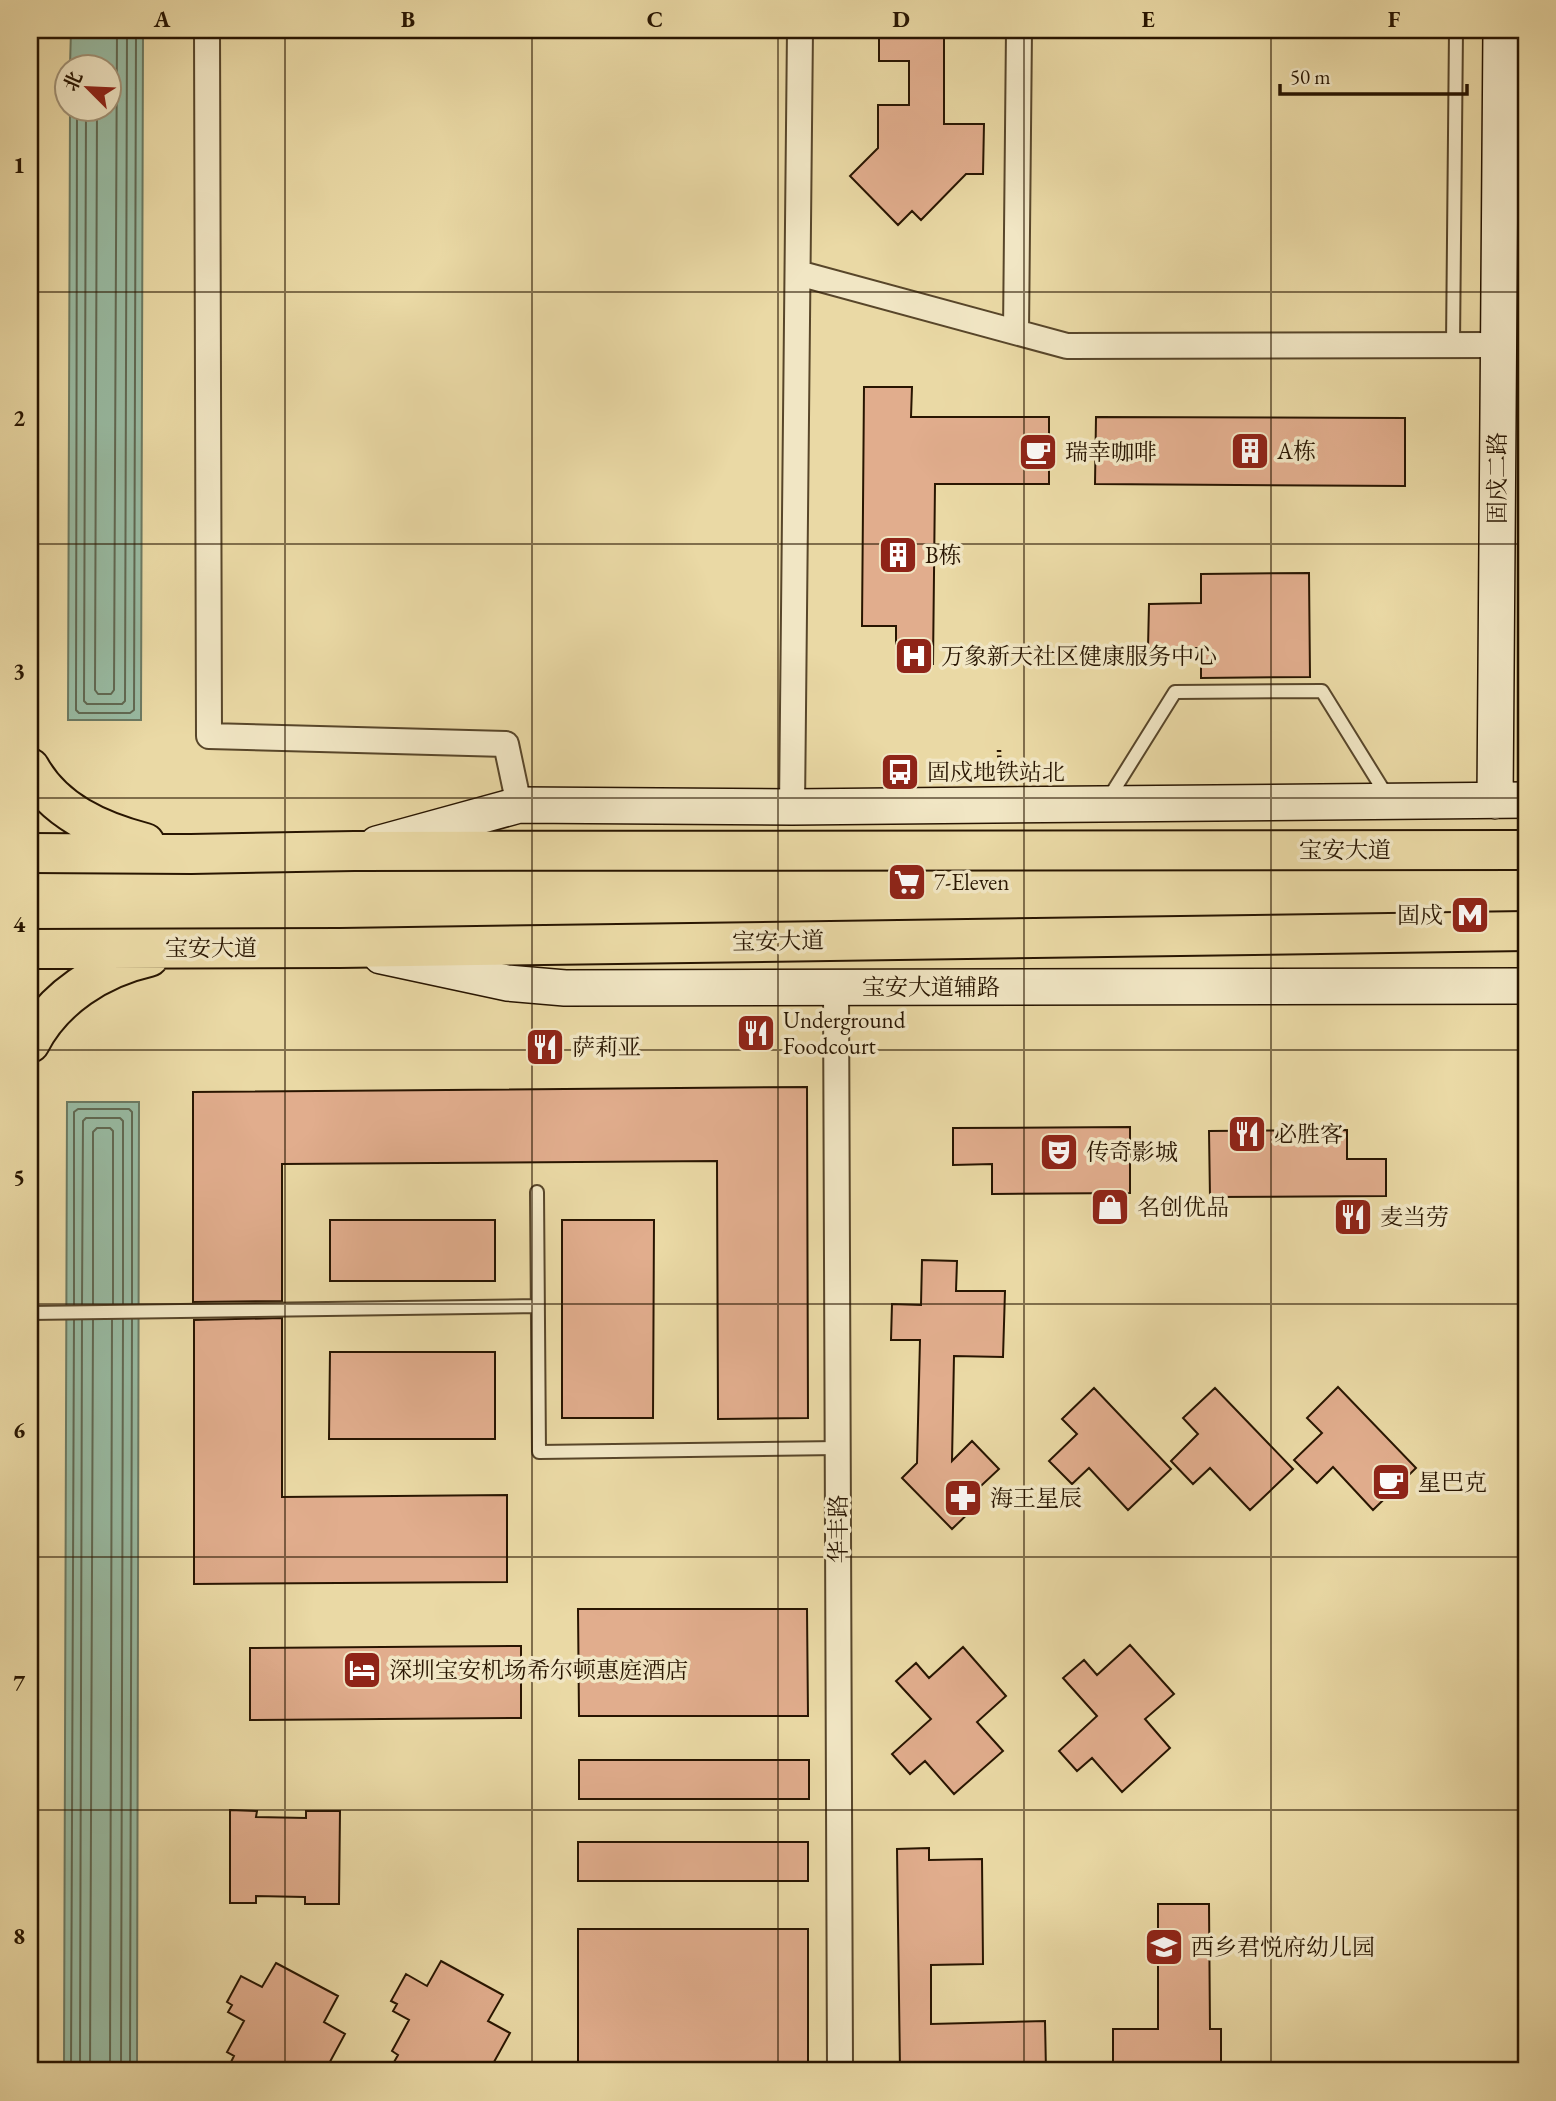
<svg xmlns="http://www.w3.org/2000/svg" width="1556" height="2101" font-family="'EB Garamond','Noto Serif SC',serif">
	<rect width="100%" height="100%" fill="#ead9a5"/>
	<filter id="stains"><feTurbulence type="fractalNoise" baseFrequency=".00286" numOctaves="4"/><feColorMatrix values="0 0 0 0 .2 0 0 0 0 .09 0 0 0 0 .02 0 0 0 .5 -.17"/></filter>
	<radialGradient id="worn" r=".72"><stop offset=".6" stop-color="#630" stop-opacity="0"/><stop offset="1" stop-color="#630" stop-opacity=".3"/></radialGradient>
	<path fill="#98bba3" stroke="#6b7962" stroke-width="2" d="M71,30H143L141,720H68L70,109L108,108V66H70Z
		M67,1102H139L137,2071H64Z"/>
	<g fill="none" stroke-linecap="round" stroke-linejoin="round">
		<path stroke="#606852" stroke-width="2" d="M77,108L76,710L79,713H130L134,710L136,30
			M86,108L84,701L87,704H122L125,701L127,30
			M97,108L95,690L98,694H111L114,690L117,30
			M82,1304L83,1121L86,1118H120L123,1121V1304
			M93,1304V1132L97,1128H110L113,1131V1304
			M74,1305V1112L78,1109H129L132,1112V1304
			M71,2071L74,1320
			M80,2071L82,1320
			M90,2071L93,1320
			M110,2071L112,1320
			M121,2071L123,1320
			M130,2071L132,1319"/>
	</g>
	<path fill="#e1ad8d" stroke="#281501" stroke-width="2" d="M879,30H944V124H984L983,174H966L921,220L912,211L898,225L850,176L878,148V105H909V61H879Z
		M864,387H912L911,417H1049V484H935L933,664L896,663V626H862Z
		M1096,417L1405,418V486L1095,484Z
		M1309,573L1310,677L1201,678V648H1148L1149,604L1201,603V574Z
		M807,1087L808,1418L718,1419L717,1161L282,1164V1301L193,1302V1092Z
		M1130,1127V1193L992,1194V1164L953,1165V1128Z
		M1347,1130V1159H1386V1196L1210,1197L1209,1131Z
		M330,1220H495V1281H330Z
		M562,1220H654L653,1418H562Z
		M922,1260L957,1261L956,1291H1005L1003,1357L954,1356L952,1461L972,1441L999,1469L968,1498L976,1506L952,1529L902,1478L917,1463L920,1340H891L892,1304L921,1305Z
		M282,1318V1497L507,1495V1582L194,1584V1320Z
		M330,1352H495V1439H329Z
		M1338,1387L1416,1468L1373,1510L1333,1467L1317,1483L1294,1460L1322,1433L1307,1418Z
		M1094,1388L1171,1469L1128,1510L1089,1468L1072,1484L1049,1461L1077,1434L1062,1419Z
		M1215,1388L1293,1469L1250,1510L1210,1468L1193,1484L1171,1461L1198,1434L1183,1418Z
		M578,1609H807L808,1716H579Z
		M1130,1645L1174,1694L1145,1719L1170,1748L1122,1792L1092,1758L1077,1771L1059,1751L1097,1716L1063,1678L1084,1660L1097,1675Z
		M521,1646V1718L250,1720V1648Z
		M963,1647L1006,1696L977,1722L1003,1751L954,1794L925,1761L910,1774L892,1754L931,1719L896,1681L916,1663L929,1678Z
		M579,1760H809V1799H579Z
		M230,1810L257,1811L256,1817L306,1818V1811H340L339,1904H305V1897L256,1896V1903H230Z
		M578,1842H808V1881H578Z
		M929,1848V1860L982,1859L983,1964L931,1965V2024L1045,2021L1046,2071H900L897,1849Z
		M1158,1904H1209L1210,2029H1221V2071H1113V2029H1158Z
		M578,1929H808V2071H578Z
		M441,1961L503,1995L488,2021L510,2033L489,2071H410L394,2062L398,2055L392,2051L409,2020L393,2011L397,2004L391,2001L406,1974L427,1986Z
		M276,1963L338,1996L324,2022L345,2034L325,2071H243L230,2064L234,2056L227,2052L244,2021L228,2012L232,2005L227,2002L241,1976L262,1987Z"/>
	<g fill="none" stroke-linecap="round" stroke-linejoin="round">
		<g stroke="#58462a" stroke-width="16">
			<path id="lane" d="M1453,345L1456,30
				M1107,801L1175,692L1322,691L1387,796
				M537,1192L539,1452L838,1448
				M30,1313L538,1306"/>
		</g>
		<g stroke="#58462a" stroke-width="28">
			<path id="street" d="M207,30L209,736L506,744L519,805
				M798,273L1067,346L1498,345
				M1016,332L1019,30
				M792,807L800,30
				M836,987L840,2071"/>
		</g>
		<g stroke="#281501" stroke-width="38">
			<path id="secondary" d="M1495,801L1501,30
				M377,844L519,805L792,807L1526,800
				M381,956L507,983L565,988L1526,986"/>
		</g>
		<g stroke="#281501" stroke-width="42">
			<path id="primary" d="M30,768C54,811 99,831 145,843
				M30,853L191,854L354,851L1526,850
				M30,949L340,948L1526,931
				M30,1043C53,998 100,968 149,957"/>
		</g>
		<path stroke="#281501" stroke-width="4.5" stroke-dasharray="2 3.5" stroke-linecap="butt" d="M999,750L1000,776"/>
		<use href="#lane" stroke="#f1e6c4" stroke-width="12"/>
		<use href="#street" stroke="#f1e6c4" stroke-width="24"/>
		<use href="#secondary" stroke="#f1e6c4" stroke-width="35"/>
		<use href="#primary" stroke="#ead9a5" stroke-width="38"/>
	</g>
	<path fill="none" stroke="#281501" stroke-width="2" stroke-opacity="0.55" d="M285,30V2071M532,30V2071M778,30V2071M1024,30V2071M1271,30V2071M30,292H1526M30,544H1526M30,798H1526M30,1050H1526M30,1304H1526M30,1557H1526M30,1810H1526"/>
	<defs>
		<g id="building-square" transform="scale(2.0125)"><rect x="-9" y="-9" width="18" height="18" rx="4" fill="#8f2418" stroke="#f1e6c4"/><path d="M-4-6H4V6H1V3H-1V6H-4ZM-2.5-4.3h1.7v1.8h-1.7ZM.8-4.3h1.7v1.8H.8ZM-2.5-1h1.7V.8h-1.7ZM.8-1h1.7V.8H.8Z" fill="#fff"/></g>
		<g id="cafe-square" transform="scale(2.0125)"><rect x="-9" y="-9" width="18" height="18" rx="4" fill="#8f2418" stroke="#f1e6c4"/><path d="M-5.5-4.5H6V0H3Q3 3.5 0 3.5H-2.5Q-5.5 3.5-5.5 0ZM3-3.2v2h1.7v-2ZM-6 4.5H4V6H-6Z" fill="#fff"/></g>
		<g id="hospital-square" transform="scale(2.0125)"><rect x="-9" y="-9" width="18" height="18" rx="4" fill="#8f2418" stroke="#f1e6c4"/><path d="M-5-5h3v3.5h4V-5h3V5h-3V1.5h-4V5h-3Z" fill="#fff"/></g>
		<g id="bus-square" transform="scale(2.0125)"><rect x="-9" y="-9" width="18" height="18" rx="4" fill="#8f2418" stroke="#f1e6c4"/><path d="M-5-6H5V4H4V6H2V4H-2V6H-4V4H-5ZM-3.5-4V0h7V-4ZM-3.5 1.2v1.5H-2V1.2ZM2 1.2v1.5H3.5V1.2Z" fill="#fff"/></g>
		<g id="supermarket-square" transform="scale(2.0125)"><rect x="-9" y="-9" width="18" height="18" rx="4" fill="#8f2418" stroke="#f1e6c4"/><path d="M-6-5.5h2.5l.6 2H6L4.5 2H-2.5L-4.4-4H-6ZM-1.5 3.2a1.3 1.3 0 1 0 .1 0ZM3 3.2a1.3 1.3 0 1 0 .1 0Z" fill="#fff"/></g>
		<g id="metro-square" transform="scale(2.0125)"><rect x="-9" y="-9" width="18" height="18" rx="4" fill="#8f2418" stroke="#f1e6c4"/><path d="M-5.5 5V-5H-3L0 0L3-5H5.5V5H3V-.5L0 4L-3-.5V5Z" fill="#fff"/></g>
		<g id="restaurant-square" transform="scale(2.0125)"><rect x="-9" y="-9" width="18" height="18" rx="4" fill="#8f2418" stroke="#f1e6c4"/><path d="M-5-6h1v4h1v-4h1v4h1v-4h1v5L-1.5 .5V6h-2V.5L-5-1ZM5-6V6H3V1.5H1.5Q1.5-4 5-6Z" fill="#fff"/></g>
		<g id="theatre-square" transform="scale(2.0125)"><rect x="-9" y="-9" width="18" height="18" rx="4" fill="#8f2418" stroke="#f1e6c4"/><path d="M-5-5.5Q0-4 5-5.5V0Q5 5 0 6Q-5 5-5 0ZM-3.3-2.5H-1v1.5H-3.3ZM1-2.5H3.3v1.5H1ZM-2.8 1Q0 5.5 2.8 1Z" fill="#fff"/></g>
		<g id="shop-square" transform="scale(2.0125)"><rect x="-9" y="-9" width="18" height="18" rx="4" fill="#8f2418" stroke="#f1e6c4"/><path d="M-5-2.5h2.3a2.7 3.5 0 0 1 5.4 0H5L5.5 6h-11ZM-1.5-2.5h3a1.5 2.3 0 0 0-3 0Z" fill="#fff"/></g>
		<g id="pharmacy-square" transform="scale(2.0125)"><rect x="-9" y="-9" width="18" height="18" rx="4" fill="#8f2418" stroke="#f1e6c4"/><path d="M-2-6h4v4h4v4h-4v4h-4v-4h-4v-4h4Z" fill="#fff"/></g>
		<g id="hotel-square" transform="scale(2.0125)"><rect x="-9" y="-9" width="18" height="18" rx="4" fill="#8f2418" stroke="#f1e6c4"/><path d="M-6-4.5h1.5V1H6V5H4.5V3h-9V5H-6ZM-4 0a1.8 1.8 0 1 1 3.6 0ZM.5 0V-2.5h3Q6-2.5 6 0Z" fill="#fff"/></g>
		<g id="school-square" transform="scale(2.0125)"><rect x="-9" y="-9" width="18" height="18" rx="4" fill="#8f2418" stroke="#f1e6c4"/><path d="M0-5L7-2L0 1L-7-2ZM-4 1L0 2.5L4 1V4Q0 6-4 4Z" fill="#fff"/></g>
	</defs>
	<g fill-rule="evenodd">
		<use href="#building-square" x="1250" y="451"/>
		<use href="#cafe-square" x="1038" y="452"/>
		<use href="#building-square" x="898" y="555"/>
		<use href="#hospital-square" x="914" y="656"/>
		<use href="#bus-square" x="900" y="772"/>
		<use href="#supermarket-square" x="907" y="882"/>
		<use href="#metro-square" x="1470" y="915"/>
		<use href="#restaurant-square" x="756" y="1033"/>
		<use href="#restaurant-square" x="545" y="1047"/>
		<use href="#restaurant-square" x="1247" y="1134"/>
		<use href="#theatre-square" x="1059" y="1152"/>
		<use href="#shop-square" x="1110" y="1207"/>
		<use href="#restaurant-square" x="1353" y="1217"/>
		<use href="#cafe-square" x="1391" y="1482"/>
		<use href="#pharmacy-square" x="963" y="1498"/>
		<use href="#hotel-square" x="362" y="1670"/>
		<use href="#school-square" x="1164" y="1947"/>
	</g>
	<g text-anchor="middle" stroke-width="7" stroke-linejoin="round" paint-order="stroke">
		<g font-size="23" fill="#281501" stroke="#f1e6c4" text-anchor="start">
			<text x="1277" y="459">A栋</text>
			<text x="1065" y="460">瑞幸咖啡</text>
			<text x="925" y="563">B栋</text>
			<text x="941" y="664">万象新天社区健康服务中心</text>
			<text x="927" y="780">固戍地铁站北</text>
			<text x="934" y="890">7-Eleven</text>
			<text x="1443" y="923" text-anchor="end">固戍</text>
			<text x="783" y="1028">Underground<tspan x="783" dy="26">Foodcourt</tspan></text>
			<text x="572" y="1055">萨莉亚</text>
			<text x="1274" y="1142">必胜客</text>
			<text x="1086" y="1160">传奇影城</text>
			<text x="1137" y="1215">名创优品</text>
			<text x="1380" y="1225">麦当劳</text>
			<text x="1418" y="1490">星巴克</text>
			<text x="990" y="1506">海王星辰</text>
			<text x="389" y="1678">深圳宝安机场希尔顿惠庭酒店</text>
			<text x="1191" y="1955">西乡君悦府幼儿园</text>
		</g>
		<g font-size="23" fill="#281501" stroke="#f1e6c4">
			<text transform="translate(1497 478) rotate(-90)" y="8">固戍二路</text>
			<text x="1345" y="858">宝安大道</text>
			<text transform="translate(778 941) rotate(-1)" y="8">宝安大道</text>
			<text x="211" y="956">宝安大道</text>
			<text x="931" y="995">宝安大道辅路</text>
			<text transform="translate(838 1529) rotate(-90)" y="8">华丰路</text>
		</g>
	</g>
	<rect width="1556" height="2101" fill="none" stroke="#ead9a5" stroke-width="77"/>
	<g transform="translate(88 88) rotate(294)"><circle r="33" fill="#f1e6c4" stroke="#a19276" stroke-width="2"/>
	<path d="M0-5L12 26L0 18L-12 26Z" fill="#8f2418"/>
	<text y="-10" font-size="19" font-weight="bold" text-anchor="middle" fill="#281501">北</text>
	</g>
	<path d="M1280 84v10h187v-10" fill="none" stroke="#281501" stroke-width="3.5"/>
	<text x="1290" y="84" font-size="21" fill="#281501" stroke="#f1e6c4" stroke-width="5" paint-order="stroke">50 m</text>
	<rect x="38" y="38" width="1480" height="2024" fill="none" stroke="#281501" stroke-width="2.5"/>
	<g font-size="23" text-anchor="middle" font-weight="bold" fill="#281501">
		<text x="162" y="27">A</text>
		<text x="408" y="27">B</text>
		<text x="655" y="27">C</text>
		<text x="901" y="27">D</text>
		<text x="1148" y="27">E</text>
		<text x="1394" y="27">F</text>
		<text x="19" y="173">1</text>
		<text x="19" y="426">2</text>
		<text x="19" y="679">3</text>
		<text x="19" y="932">4</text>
		<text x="19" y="1185">5</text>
		<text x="19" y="1438">6</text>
		<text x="19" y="1691">7</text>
		<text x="19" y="1944">8</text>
	</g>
	<rect width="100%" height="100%" filter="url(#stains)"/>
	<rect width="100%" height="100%" fill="url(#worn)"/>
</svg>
